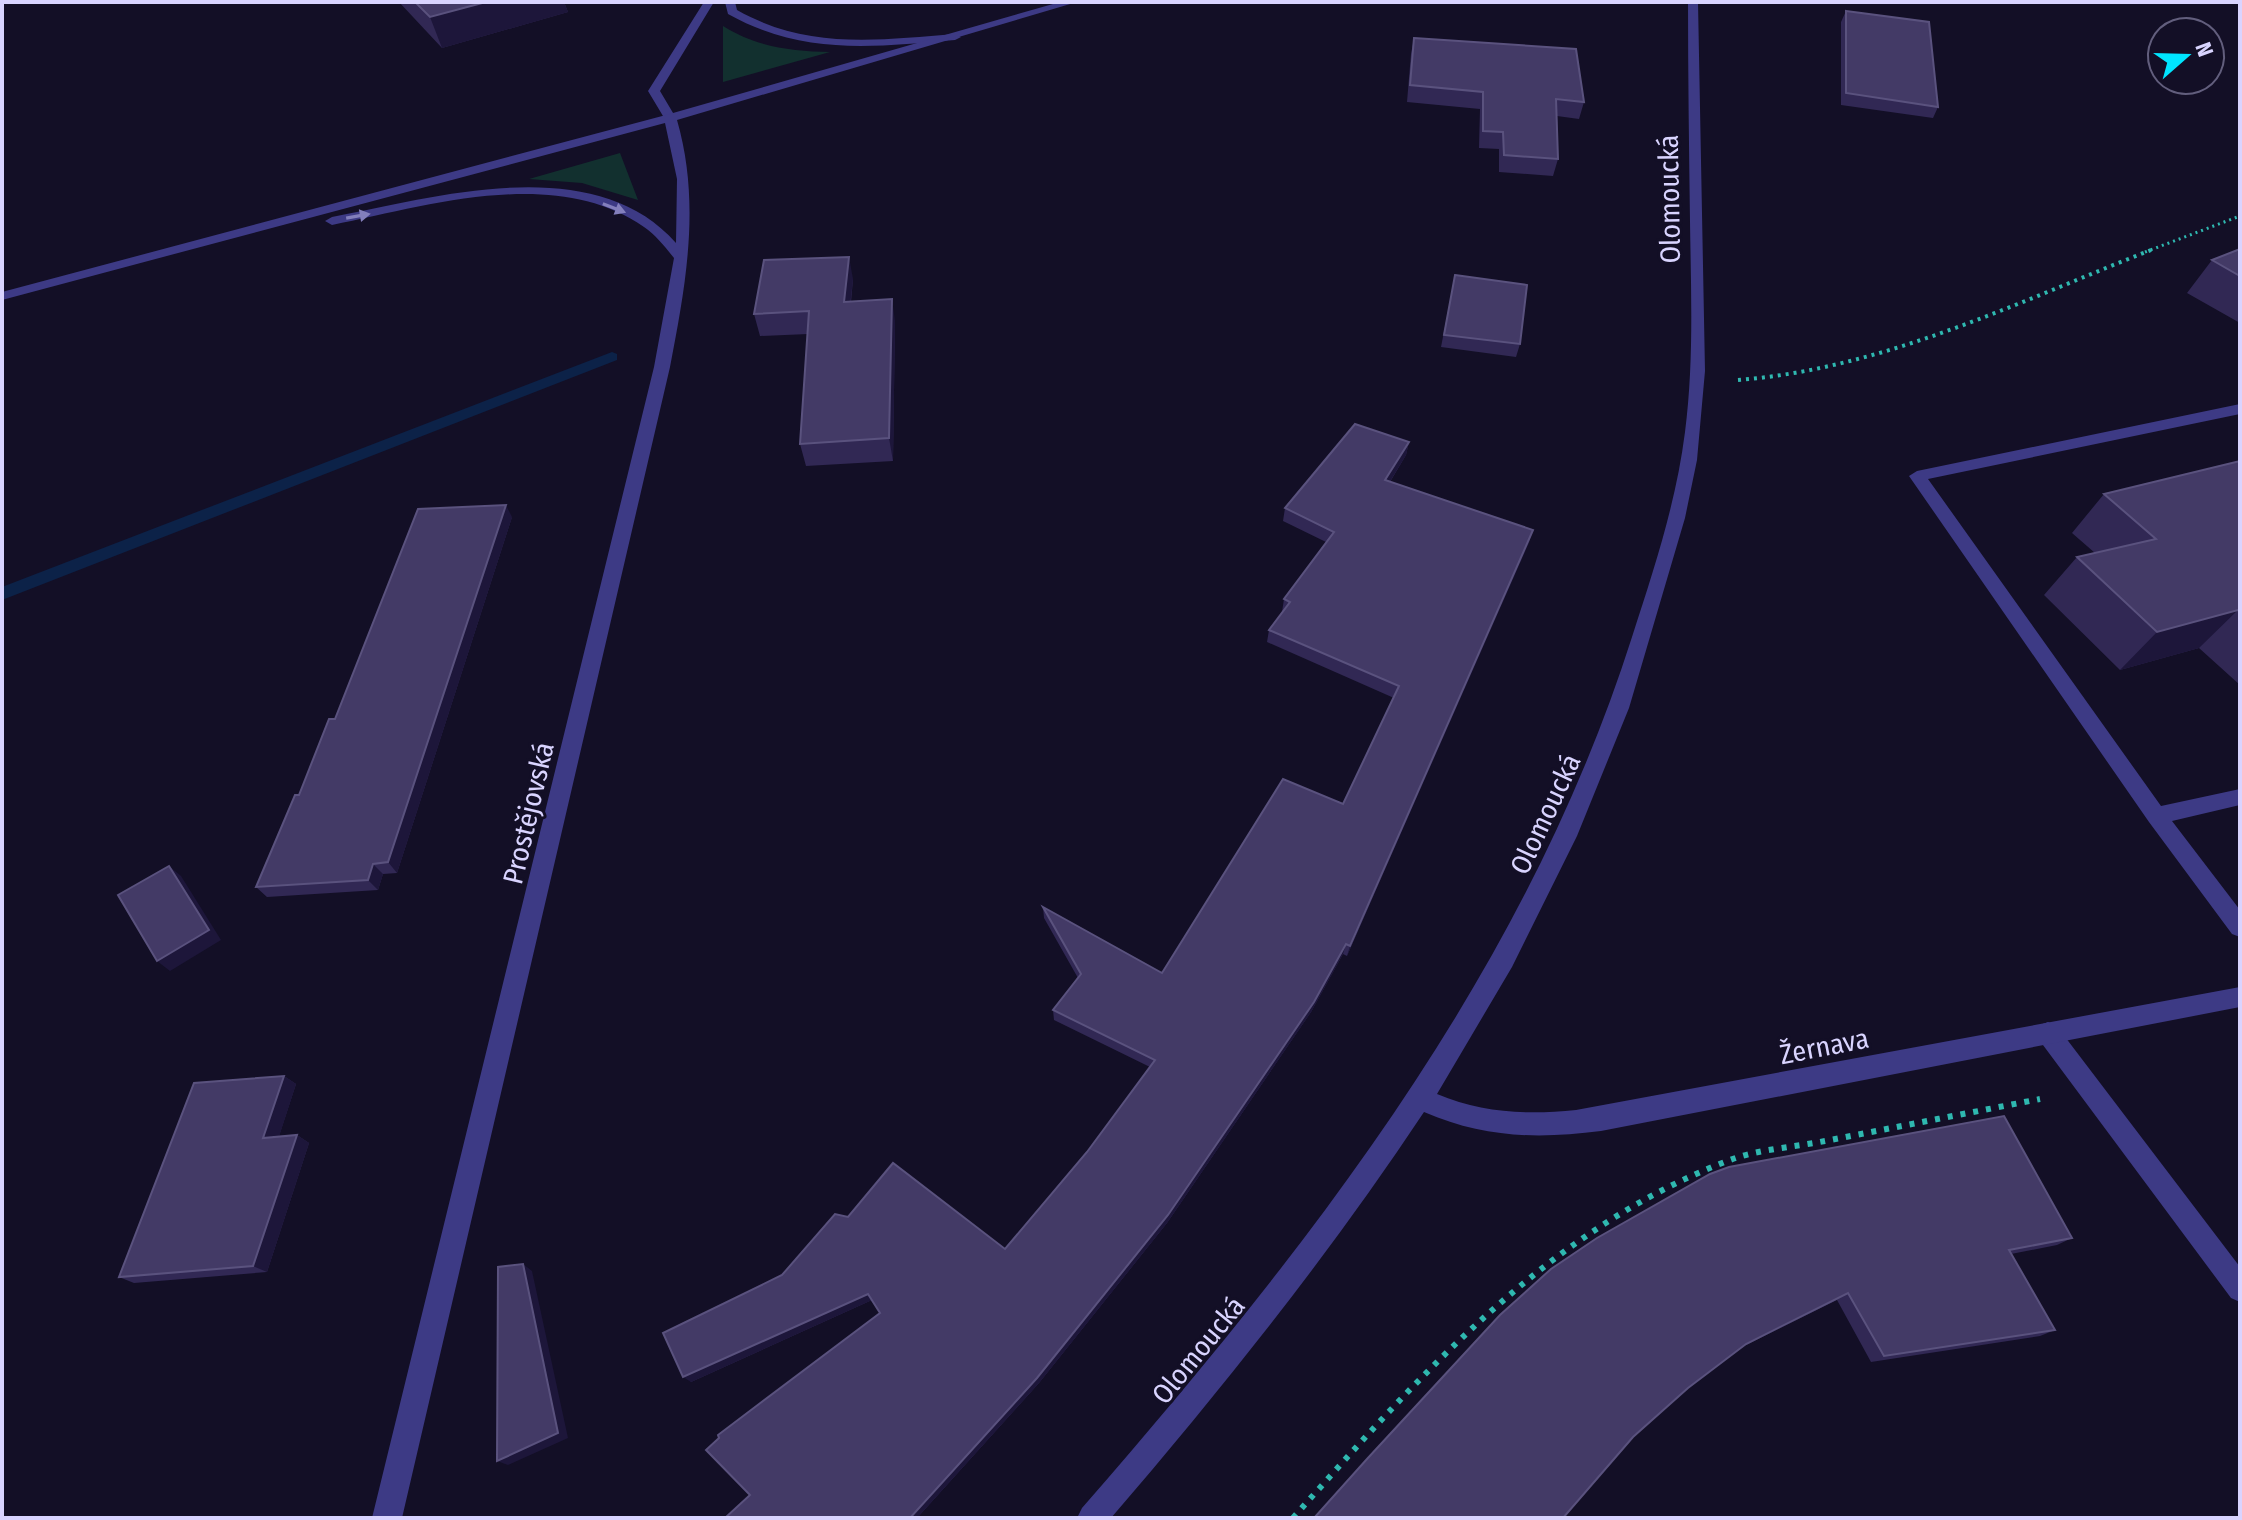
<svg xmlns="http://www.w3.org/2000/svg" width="2242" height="1520" font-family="'Fira Sans Condensed',sans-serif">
	<rect width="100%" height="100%" fill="#130f26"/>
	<path fill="#12302f" d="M723,26C756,47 792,51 830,52L723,82Z
		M620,153L638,200L582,183L529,179Z"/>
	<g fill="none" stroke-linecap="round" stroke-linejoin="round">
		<path fill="#0c2248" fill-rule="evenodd" d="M612,352L617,354V360L2,600V587Z"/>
		<path stroke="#2fb8b0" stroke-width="3" stroke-dasharray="2 4" stroke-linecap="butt" d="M2145,252L2240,216"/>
		<path stroke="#2fb8b0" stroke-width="4" stroke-dasharray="3 5" stroke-linecap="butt" d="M1738,380C1882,369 2018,302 2151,250"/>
		<path stroke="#2fb8b0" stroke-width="6" stroke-dasharray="5 8" stroke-linecap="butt" d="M1293,1518C1418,1377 1549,1228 1730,1160C1759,1149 1795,1147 1825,1141C1897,1127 1968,1113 2040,1099"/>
		<path fill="#3d3a85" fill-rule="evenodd" d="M704,2H714L660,91L676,118L666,121L648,91Z
			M725,2H735L737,10C808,50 877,40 955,34L961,37L955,40C873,47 803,56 728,14Z
			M2240,404V414L1928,479L2161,806L2240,789V805L2172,821L2240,910V937L2232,934L2149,822L1909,476L1917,471Z
			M2048,1022L2056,1025L2240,1267V1302L2231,1298L2040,1041L2036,1033L2040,1025Z"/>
		<path fill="#3d3a85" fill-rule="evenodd" d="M1060,2H1077L677,120C701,203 686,284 670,367L402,1518H372L654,367L674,258C665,247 656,235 644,227C555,165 428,206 332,225L325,221L332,217C436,197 594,150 676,243L677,179L665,123L2,300V292L666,115Z
			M1688,2H1698L1705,371L1697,460L1685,518L1629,708L1577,836L1512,967L1437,1094C1482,1113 1527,1115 1576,1110L2240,987V1007L1601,1131C1538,1139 1484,1138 1424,1112C1329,1255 1223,1388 1111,1518H1077L1082,1508C1311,1245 1525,973 1632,637C1654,569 1676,503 1685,432C1694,363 1691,292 1690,222C1689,148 1688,75 1688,2Z"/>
	</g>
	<path fill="#312854" d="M399,2H564L568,12L442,48Z
		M1846,11L1938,107L1933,118L1841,105V22Z
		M1414,38L1584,102L1579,119L1557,116L1558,159L1553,176L1499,172V149L1479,148L1480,109L1407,102L1411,54Z
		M2240,249V323L2187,293L2212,260Z
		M1455,275L1520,344L1516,357L1441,347Z
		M853,279L851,302L895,321L893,461L806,466L800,444L808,334L760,336L754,314Z
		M1409,442L1406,455L1390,482L1533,530L1347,956L1343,954L1311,1012L1167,1223L1039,1383L917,1518H725L750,1495L880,1313L872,1300L691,1382L663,1333L1005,1249L1087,1152L1150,1067L1054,1020L1053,1010L1078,978L1044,918L1043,907L1162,973L1343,804L1394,698L1267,642L1269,630L1282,612L1284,599L1326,542L1283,521L1285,508Z
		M2240,461V685L2199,648L2120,670L2044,595L2077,557L2095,553L2072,533L2104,494Z
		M512,517L397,873L383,874L378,890L267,897L256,887L335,719Z
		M284,1076L296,1084L279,1136L297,1135L309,1143L267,1272L134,1283L119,1277Z
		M2072,1238L2057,1245L2011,1254L2055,1330L2040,1336L1871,1362L1837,1300L1744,1346L1688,1388L1633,1437L1500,1315Z"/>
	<path fill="#1d163a" d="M486,2H564L568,12L442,48L430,17Z
		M849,257L853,279L848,324L844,302Z
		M892,299L895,321L893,461L889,438Z
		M1409,442L1406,455L1383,493L1385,480Z
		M506,505L512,517L397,873L388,862Z
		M1533,530L1529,543L1347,956L1350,946Z
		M2238,610L2199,648L2120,670L2157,632Z
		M373,864L383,874L378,890L368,880Z
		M169,866L181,876L221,940L170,971L157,961Z
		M1346,944L1343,954L1311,1012L1167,1223L1039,1383L917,1518H910Z
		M284,1076L296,1084L276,1146L263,1138Z
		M297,1135L309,1143L267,1272L253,1266Z
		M523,1264L532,1271L568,1438L508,1465L497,1461Z
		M868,1294L872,1300L691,1382L683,1377Z"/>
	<path fill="#433a66" stroke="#5a527e" stroke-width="2" d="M415,2H486L430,17Z
		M1846,11L1929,22L1938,107L1846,93Z
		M1414,38L1576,49L1584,102L1556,99L1558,159L1504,155L1503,132L1483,131V92L1410,85Z
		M2240,249V276L2212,260Z
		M849,257L844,302L892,299L889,438L800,444L809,311L754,314L764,260Z
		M1455,275L1527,285L1520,344L1444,335Z
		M1355,424L1409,442L1385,480L1533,530L1350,946L1346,944L1314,1002L1168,1215L1037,1378L910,1518H725L750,1495L706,1450L719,1438L718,1435L880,1313L868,1294L683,1377L663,1333L782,1275L835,1214L848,1217L893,1163L1005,1249L1087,1152L1155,1060L1053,1010L1081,974L1043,907L1162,973L1283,779L1343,804L1399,686L1269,630L1290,602L1284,599L1334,532L1285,508Z
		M2240,461V611L2238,610L2157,632L2077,557L2156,539L2104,494Z
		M506,505L388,862L373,864L368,880L256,887L295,795H299L329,719H335L418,509Z
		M169,866L209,930L157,961L118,895Z
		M284,1076L263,1138L297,1135L253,1266L119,1277L194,1083Z
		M2004,1116L2072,1238L2009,1250L2055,1330L1884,1356L1848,1293L1746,1344L1688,1388L1633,1437L1563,1518H1314L1367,1459L1500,1315L1551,1269L1597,1238L1710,1174L1729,1167Z
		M523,1264L558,1433L497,1461L498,1267Z"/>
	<defs><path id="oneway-solid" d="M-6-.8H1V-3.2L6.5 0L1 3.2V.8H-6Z" transform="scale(2)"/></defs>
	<g fill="#837fbc">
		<use href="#oneway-solid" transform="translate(614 208) rotate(21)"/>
		<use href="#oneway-solid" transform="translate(358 216) rotate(-10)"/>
	</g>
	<g text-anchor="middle" stroke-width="6" stroke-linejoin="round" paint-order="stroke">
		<g font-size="28" fill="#d9d4ff" stroke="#130f26">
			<text transform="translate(1669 199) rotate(-91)" y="10">Olomoucká</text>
			<text transform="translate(528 813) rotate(-77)" y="10">Prostějovská</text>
			<text transform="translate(1545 814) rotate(-65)" y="10">Olomoucká</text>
			<text transform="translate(1824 1046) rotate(-11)" y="10">Žernava</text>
			<text transform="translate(1198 1350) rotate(-51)" y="10">Olomoucká</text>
		</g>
	</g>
	<rect width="2242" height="1520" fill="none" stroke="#d9d4ff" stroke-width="8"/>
	<g transform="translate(2186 56) rotate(70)"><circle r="38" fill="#130f26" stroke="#625e7d" stroke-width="2"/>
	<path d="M0-6L14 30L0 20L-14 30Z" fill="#00e5ff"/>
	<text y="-12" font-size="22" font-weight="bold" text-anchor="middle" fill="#d9d4ff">N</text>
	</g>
</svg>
